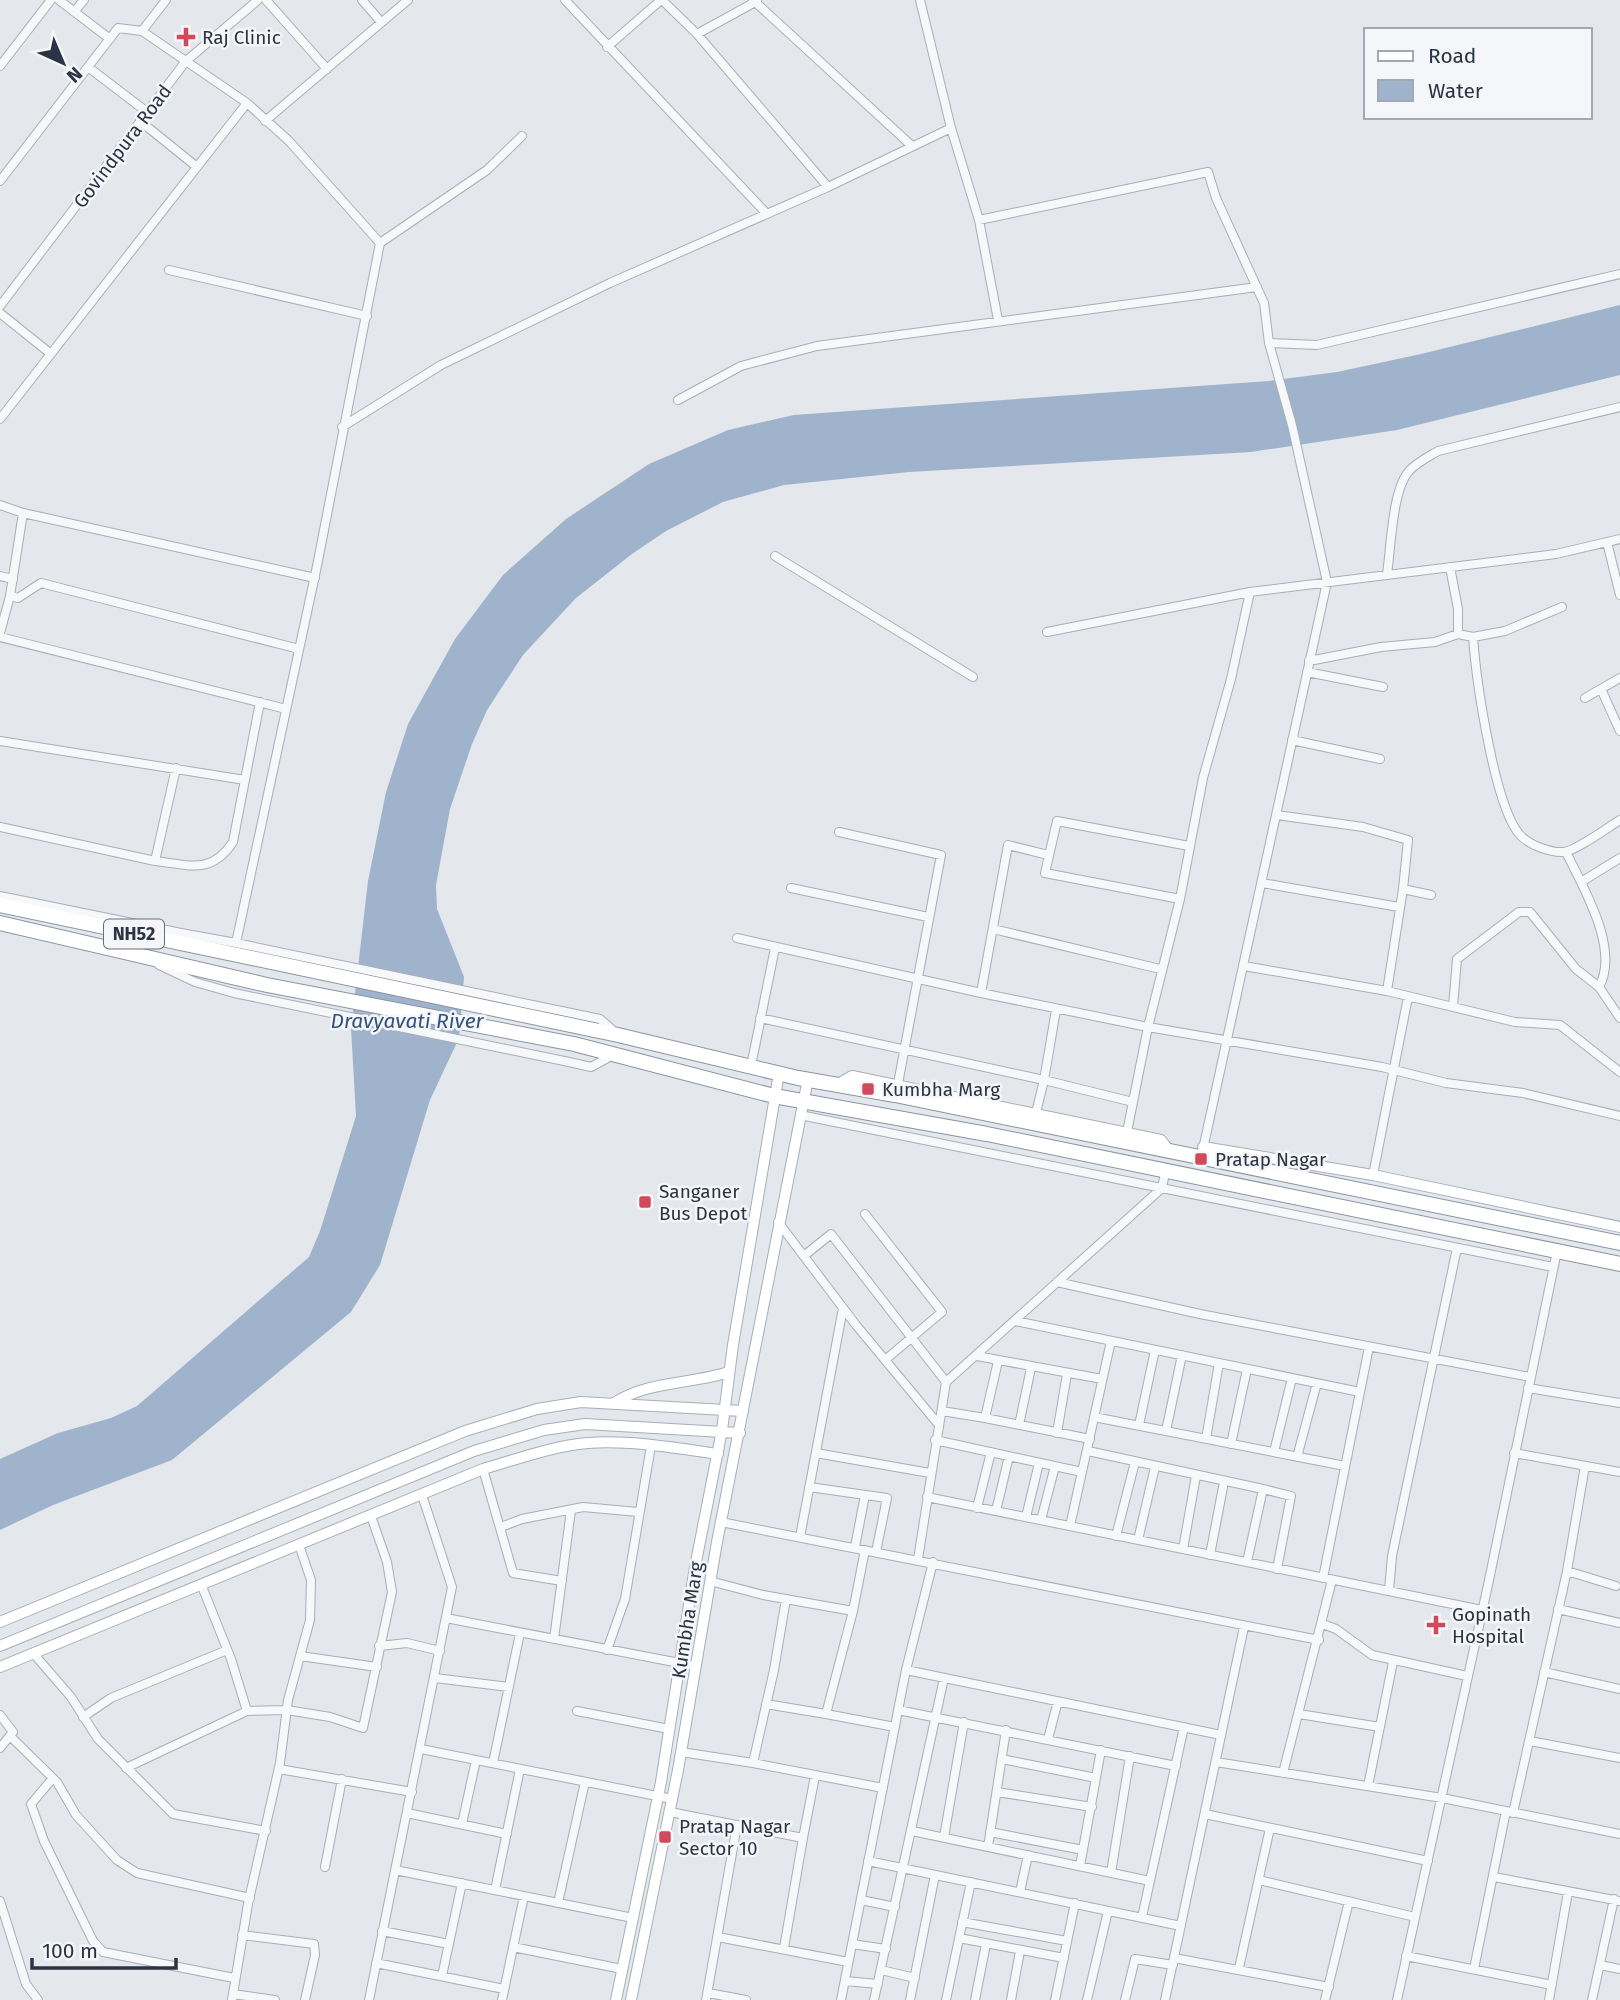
<svg xmlns="http://www.w3.org/2000/svg" width="1620" height="2000" font-family="'Fira Sans',sans-serif">
	<rect width="100%" height="100%" fill="#e4e7ec"/>
	<path fill="#9fb4cc" d="M1620,305V375L1397,430L1251,452L909,472L784,485L723,502L666,531L632,554L576,598L523,655L487,710L472,744L450,809L436,885L437,909L464,977L459,1038L430,1100L380,1265L351,1312L172,1460L53,1505L0,1530V1459L58,1433L111,1418L137,1406L309,1257L320,1231L356,1116L351,1028L368,881L386,792L408,724L455,639L503,575L566,519L649,464L728,430L794,415L1269,381L1337,372L1421,354Z"/>
	<g fill="none" stroke-linecap="round" stroke-linejoin="round">
		<g stroke="#a9aeb7" stroke-width="10">
			<path id="street" d="M59,0L110,39
				M166,0L142,31L247,103L289,141L380,243
				M266,0L327,69
				M362,0L381,22
				M565,0L767,214
				M662,0L697,34L828,187
				M753,0L912,146
				M920,0L951,128
				M74,12L84,0
				M697,34L757,1
				M607,47L661,0
				M0,66L51,0
				M88,67L147,112
				M140,121L197,167
				M265,121L408,0
				M0,181L118,28L142,31
				M979,220L998,320
				M169,270L367,316
				M0,306L186,61L258,0
				M0,313L51,354
				M1269,343L1317,345L1620,274
				M678,400L741,366L817,346L1257,287
				M0,419L247,103
				M342,427L441,365L610,283L828,187L951,128L979,220L1208,172L1216,198L1264,303L1269,343L1292,425L1327,582L1203,1149
				M0,505L23,513L315,578
				M23,513L10,596L18,598L41,583L299,649
				M1607,542L1620,595
				M775,556L973,677
				M1450,567L1458,609V634L1473,637C1476,678 1494,806 1520,835C1529,845 1551,853 1564,852C1577,850 1607,828 1620,820
				M1387,574C1391,548 1392,488 1410,470C1418,462 1428,457 1438,451L1620,407
				M0,576L13,579
				M1047,632L1250,592L1556,554L1620,539
				M0,633L10,596
				M0,637L286,709
				M1473,637L1505,631L1562,607
				M1309,661L1381,647L1435,642L1458,634
				M1307,672L1383,687
				M1601,689L1620,731
				M1585,698L1620,678
				M1292,740L1380,759
				M0,741L245,780
				M176,768L155,861C190,865 211,875 233,842L260,702
				M1277,815L1363,827L1408,840L1403,889L1431,895
				M0,827L155,861
				M839,832L941,855L897,1089
				M1566,852C1584,889 1620,949 1599,987
				M1581,882L1620,858
				M1262,883L1399,907
				M791,888L928,917
				M0,896L181,933
				M1180,899L1045,873L1057,821L1189,846
				M993,929L1160,969
				M737,938L981,993L1008,845L1048,855
				M176,943L181,933L236,943L600,1019L616,1033
				M236,943L317,566L380,243L487,170L522,136
				M159,965L195,982L234,993L569,1062L591,1067L613,1055
				M1244,966L1387,991L1515,1022L1560,1025L1620,1072
				M1387,991L1403,889
				M981,993L1148,1027L1180,899L1203,778L1231,679L1250,592
				M1453,1007L1457,959L1519,912H1530L1576,969L1599,987L1620,1018
				M760,1018L1044,1080L1056,1010
				M751,1066L775,948
				M800,1115L1553,1267
				M1035,1117L1044,1080L1133,1102L1148,1027L1382,1067L1446,1083L1523,1093L1620,1116
				M1126,1137L1133,1102
				M1373,1175L1408,997
				M865,1214L942,1312L885,1360
				M778,1222L856,1325L939,1425
				M805,1255L831,1234L946,1382
				M1057,1282L1200,1314L1530,1377
				M1015,1321L1360,1392
				M977,1356L1102,1379
				M998,1361L985,1418L1090,1439
				M1528,1388L1620,1403
				M942,1411L985,1418
				M1094,1417L1345,1466
				M1019,1425L1031,1368
				M1139,1425L1155,1350
				M1166,1431L1182,1355
				M1057,1433L1067,1374
				M1206,1439L1219,1363
				M935,1440L1082,1472
				M1231,1444L1247,1369
				M1088,1451L1263,1489L1247,1562
				M1274,1452L1292,1378
				M816,1453L930,1473
				M1514,1453L1620,1472
				M1297,1457L1317,1383
				M483,1469L513,1573L562,1581
				M809,1487L887,1498L876,1552
				M1263,1489L1291,1496L1277,1569
				M927,1497L1482,1610
				M977,1508L991,1452
				M996,1511L1009,1456
				M1026,1517L1039,1463
				M1041,1520L1055,1466
				M721,1522L1319,1640
				M1070,1526L1111,1341
				M501,1527L522,1519L583,1507L638,1512
				M1116,1536L1135,1462
				M800,1537L843,1308
				M1138,1540L1155,1467
				M855,1547L865,1495
				M1183,1549L1196,1476
				M1210,1555L1224,1482
				M918,1559L946,1382L1162,1188L1165,1173
				M1567,1571L1616,1586
				M1323,1578L1369,1347
				M710,1581L763,1595L853,1611L826,1714L895,1727
				M1389,1591L1392,1556L1457,1248
				M1558,1609L1620,1623
				M853,1611L865,1550
				M446,1618L695,1666
				M1323,1624L1336,1629L1372,1655L1467,1676
				M554,1639L571,1510
				M379,1646L407,1643L440,1651
				M607,1650L625,1599L651,1446
				M33,1653L71,1697L98,1739L173,1814L266,1831
				M300,1656L377,1667
				M906,1670L1221,1735
				M1544,1672L1620,1689
				M435,1678L509,1687
				M766,1704L826,1714
				M898,1710L1176,1766
				M247,1711L287,1710L330,1717L363,1728L392,1592L387,1562L371,1516
				M577,1711L669,1729
				M1299,1714L1380,1727
				M0,1715L13,1732L0,1748
				M83,1717L111,1698L227,1650
				M10,1736L57,1782L76,1815L117,1860L137,1873L250,1898
				M1048,1739L1058,1701
				M1530,1741L1620,1758
				M421,1749L672,1799
				M681,1752L753,1763L774,1670L786,1599
				M1002,1759L1096,1778
				M1216,1762L1442,1798L1620,1834
				M493,1763L520,1633
				M753,1763L883,1788
				M126,1768L247,1711L231,1659L201,1584
				M279,1769L412,1792
				M1283,1773L1332,1580
				M53,1778L31,1804L44,1841L93,1941L103,1952L234,1978
				M1368,1786L1393,1662
				M997,1792L1092,1807
				M670,1812L803,1838L815,1776
				M407,1813L507,1834
				M1513,1813L1567,1571L1585,1466
				M1205,1814L1428,1861
				M462,1824L476,1760
				M912,1831L1150,1881
				M990,1832L1083,1850
				M944,1837L964,1722
				M988,1847L1006,1730
				M868,1861L1181,1926
				M1080,1866L1101,1750
				M325,1867L342,1779
				M395,1870L633,1918
				M1111,1873L1130,1756
				M1494,1877L1620,1901
				M1259,1880L1415,1917
				M495,1890L520,1769
				M1020,1892L1028,1855
				M861,1900L895,1907
				M0,1901L26,1984L38,2000
				M558,1903L585,1782
				M1142,1917L1184,1727
				M962,1922L1067,1941
				M382,1931L449,1944
				M242,1935L314,1944L315,1955L305,2000
				M718,1937L848,1962
				M959,1938L1064,1958
				M852,1944L886,1949
				M513,1947L622,1969
				M784,1948L803,1838
				M1406,1956L1552,1985
				M1174,1958L1329,1987
				M376,1963L504,1989
				M1600,1965L1620,1969
				M1239,1968L1270,1828
				M1474,1969L1506,1811
				M881,1970L915,1978
				M442,1976L462,1883
				M845,1981L878,1984
				M708,1993L746,2000
				M233,1994L275,2000
				M232,2000L248,1904L280,1763L288,1700L310,1620L311,1580L299,1545
				M369,2000L452,1587L422,1495
				M502,2000L524,1896
				M706,2000L737,1825
				M841,2000L906,1670L933,1562
				M874,2000L944,1678
				M910,2000L935,1875
				M946,2000L971,1882
				M975,2000L986,1944
				M1011,2000L1020,1951
				M1055,2000L1075,1903
				M1087,2000L1108,1911
				M1125,2000L1135,1959L1173,1965
				M1165,2000L1244,1627
				M1325,2000L1349,1901
				M1397,2000L1488,1585L1557,1251
				M1549,2000L1568,1892
				M1592,2000L1614,1899"/>
		</g>
		<g stroke="#a9aeb7" stroke-width="12">
			<path id="secondary" d="M838,1084L852,1076L1161,1140L1170,1152
				M1203,1147L1373,1175L1620,1227
				M614,1403C647,1381 692,1384 729,1372
				M0,1622L465,1431L537,1409L581,1402L743,1411
				M0,1646L474,1451L544,1430L585,1424L740,1433
				M0,1667L483,1469C518,1459 552,1446 588,1443C631,1440 676,1448 718,1454
				M616,2000L661,1782L695,1567L722,1430L733,1345L779,1073
				M631,2000L678,1770L717,1542L808,1079"/>
		</g>
		<g stroke="#8b94a3" stroke-width="16">
			<path id="highway" d="M0,905L618,1035L798,1078L895,1095L1620,1243
				M0,923L267,985L574,1044L774,1096L987,1134L1620,1264"/>
		</g>
		<use href="#street" stroke="#f7f8fa" stroke-width="8"/>
		<use href="#secondary" stroke="#fff" stroke-width="10"/>
		<use href="#highway" stroke="#fff" stroke-width="14"/>
	</g>
	<g fill="#d1495b" stroke="#f4f6f9" stroke-width="2.5">
		<path d="M182.5 26.5h7v7h7v7h-7v7h-7v-7h-7v-7h7z"/>
		<rect x="861" y="1082" width="14" height="14" rx="3.5"/>
		<rect x="1194" y="1152" width="14" height="14" rx="3.5"/>
		<rect x="638" y="1195" width="14" height="14" rx="3.5"/>
		<path d="M1432.5 1614.5h7v7h7v7h-7v7h-7v-7h-7v-7h7z"/>
		<rect x="658" y="1830" width="14" height="14" rx="3.5"/>
	</g>
	<g text-anchor="middle" stroke-width="5" stroke-linejoin="round" paint-order="stroke">
		<rect fill="#f4f6f9" stroke="#676e7b" stroke-width="2" x="104" y="919.5" width="60" height="29" rx="5"/>
		<g font-size="18" font-weight="bold" fill="#2b3445">
			<text x="134" y="940">NH52</text>
		</g>
		<g font-size="19" fill="#2b3445" stroke="#f4f6f9" text-anchor="start">
			<text x="202" y="44">Raj Clinic</text>
			<text x="882" y="1096">Kumbha Marg</text>
			<text x="1215" y="1166">Pratap Nagar</text>
			<text x="659" y="1198">Sanganer<tspan x="659" dy="22">Bus Depot</tspan></text>
			<text x="1452" y="1621">Gopinath<tspan x="1452" dy="22">Hospital</tspan></text>
			<text x="679" y="1833">Pratap Nagar<tspan x="679" dy="22">Sector 10</tspan></text>
		</g>
		<g font-size="19" fill="#2b3445" stroke="#f4f6f9">
			<text transform="translate(122 146) rotate(-53)" y="7">Govindpura Road</text>
			<text transform="translate(687 1620) rotate(-81)" y="7">Kumbha Marg</text>
		</g>
		<g font-size="21" font-style="italic" fill="#34527a" stroke="#f4f6f9">
			<text x="407" y="1028">Dravyavati River</text>
		</g>
	</g>
	<rect x="1364" y="28" width="228" height="91" fill="#f4f6f9" stroke="#a4a8b1" stroke-width="2"/>
	<rect x="1378" y="51" width="35" height="10" fill="#ffffff" stroke="#a4a8b1" stroke-width="2"/>
	<text x="1428" y="63" font-size="21" fill="#2b3445">Road</text>
	<rect x="1378" y="80" width="35" height="21" fill="#9fb4cc" stroke="#a4a8b1" stroke-width="2"/>
	<text x="1428" y="98" font-size="21" fill="#2b3445">Water</text>
	<g transform="translate(63 63) rotate(136)" stroke="#f4f6f9" stroke-width="5" paint-order="stroke">
	<path d="M0-5L12 26L0 18L-12 26Z" fill="#2b3445"/>
	<text y="-10" font-size="19" font-weight="bold" text-anchor="middle" fill="#2b3445">N</text>
	</g>
	<path d="M32 1958v10h144v-10" fill="none" stroke="#2b3445" stroke-width="3.5"/>
	<text x="42" y="1958" font-size="21" fill="#2b3445" stroke="#f4f6f9" stroke-width="5" paint-order="stroke">100 m</text>
</svg>
